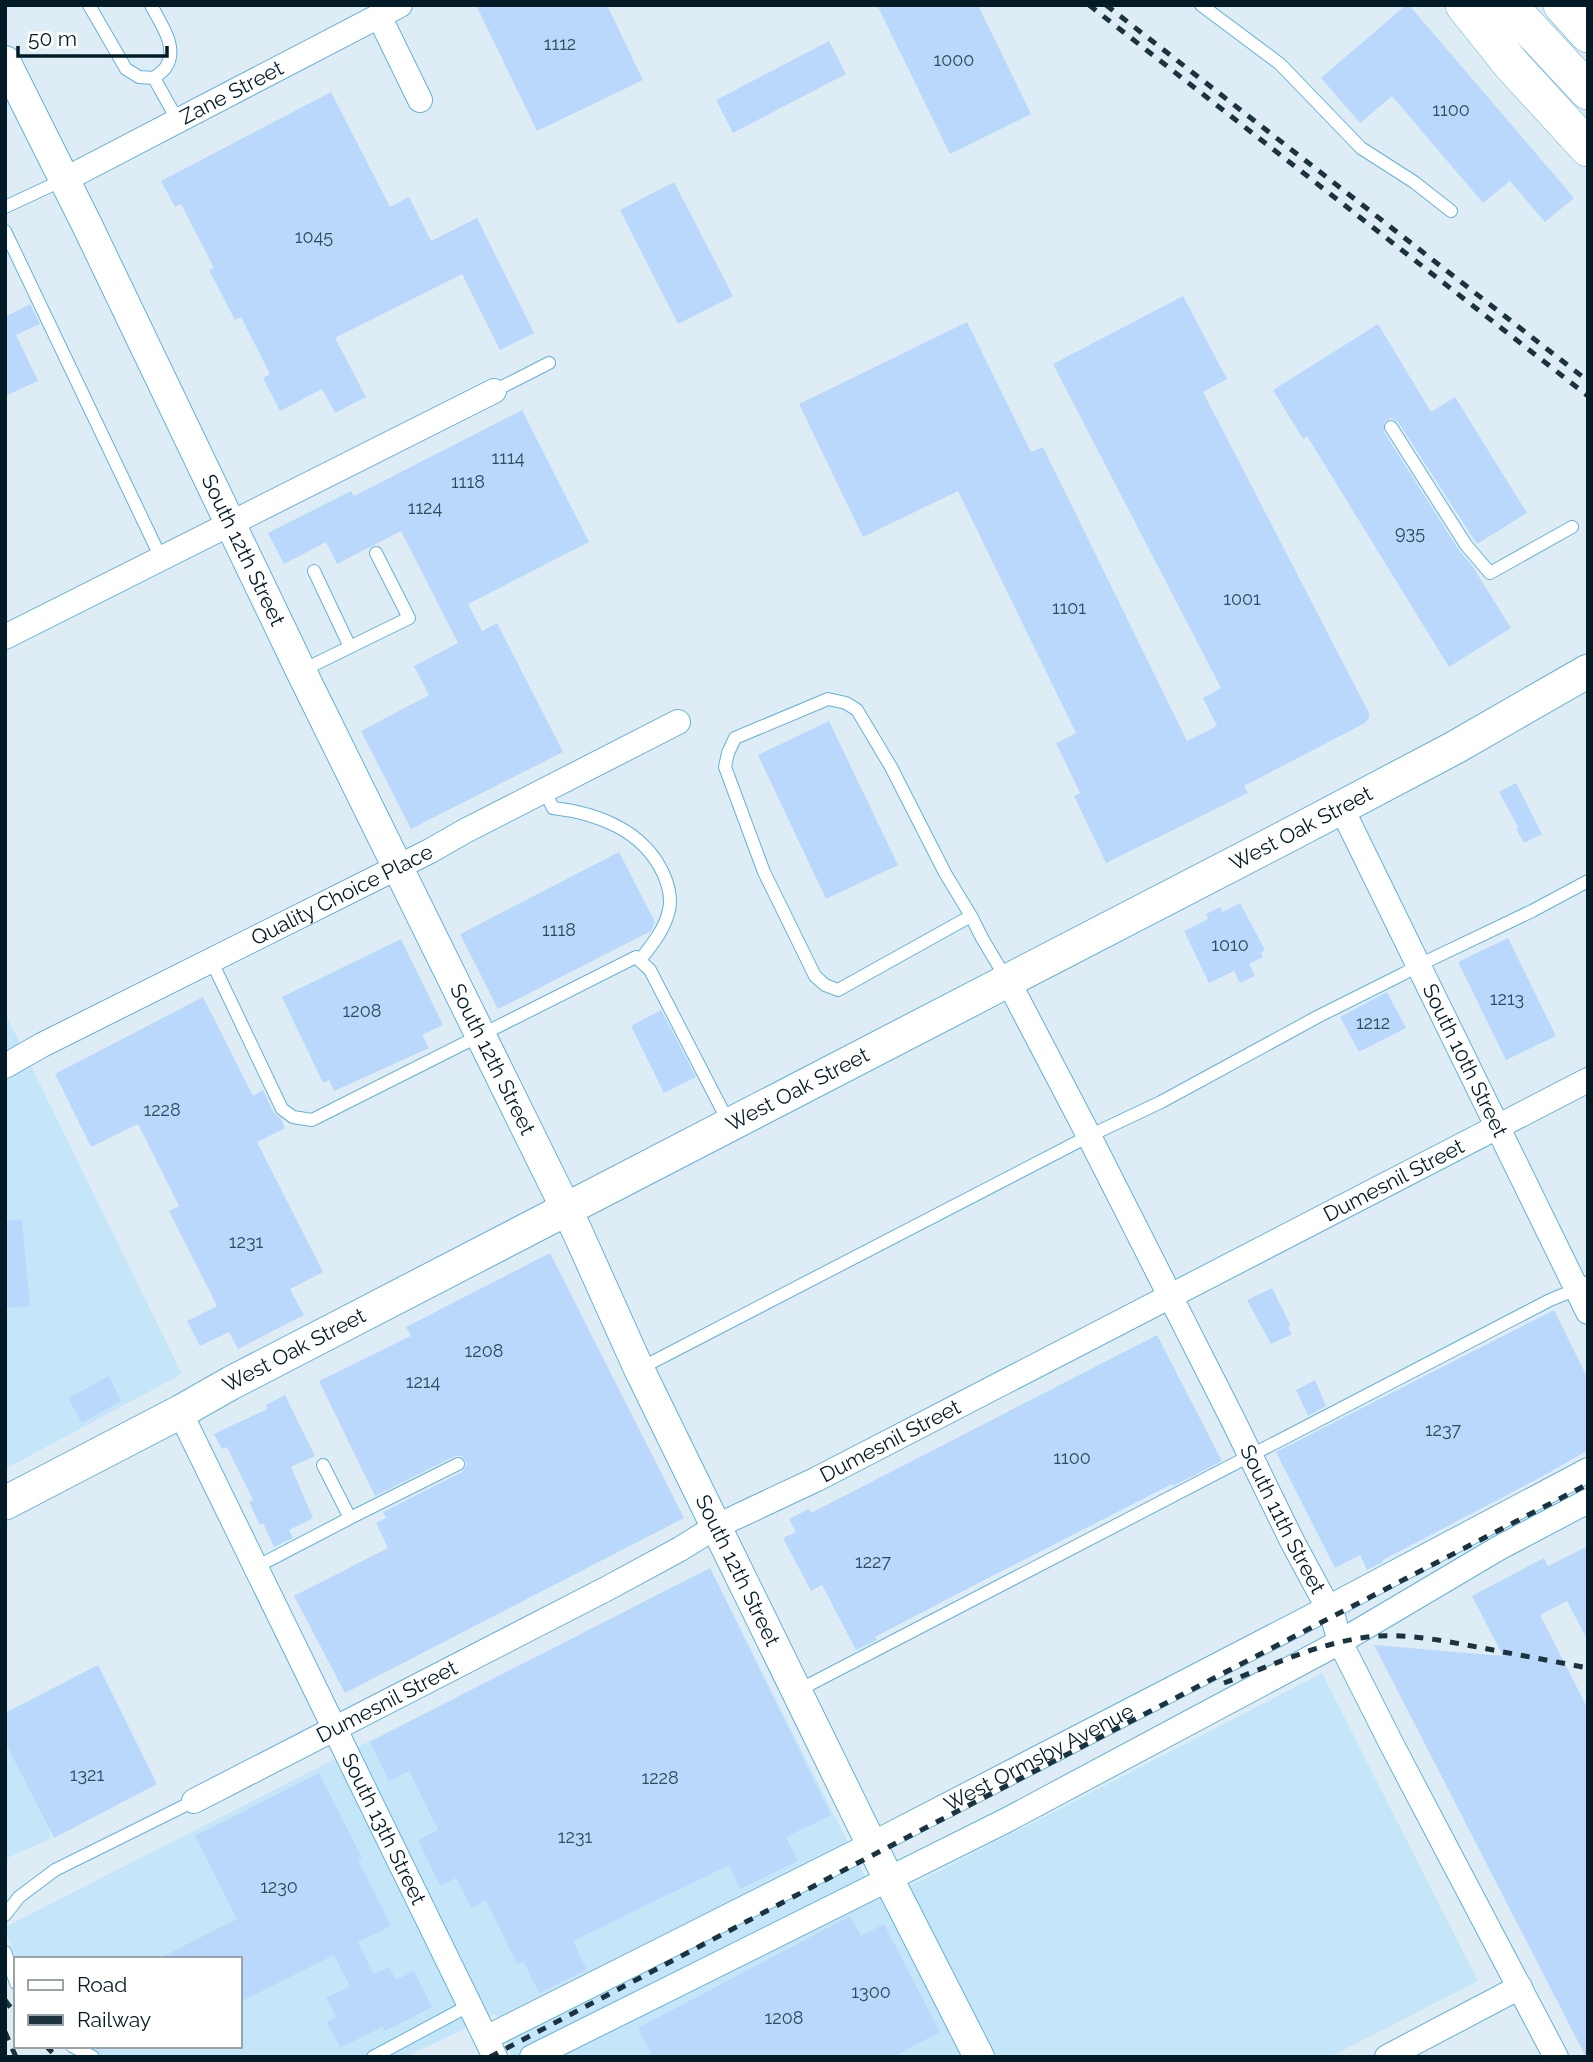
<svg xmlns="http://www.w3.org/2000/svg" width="1593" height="2062" font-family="Raleway,sans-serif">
	<rect width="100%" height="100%" fill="#deedf5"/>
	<path fill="#c5e6f8" d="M5,1013L182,1374L5,1469Z
		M710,1568L877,1900L924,1879L1322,1673L1478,1981L1330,2057H512L495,2014L406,2057H77L66,2046H240V1959H16V1963L5,1927Z
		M5,1724L52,1838L5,1859Z"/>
	<path fill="#bad8fb" d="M476,5H607L643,80L537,131Z
		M877,5H978L1031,114L950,154Z
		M1406,5H1409L1574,198L1545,222L1510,181L1483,203L1392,96L1360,123L1321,78Z
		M829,41L846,74L733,133L716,100Z
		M331,92L390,207L409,197L431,241L477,218L534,333L500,350L462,274L335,338L366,397L335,413L322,389L280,411L263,378L270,374L241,317L235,320L209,270L214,268L181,204L175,207L161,181Z
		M674,182L733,296L678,324L620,210Z
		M1183,296L1227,379L1203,392L1369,713V718L1365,723L1244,786L1248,793L1106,863L1074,796L1080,793L1056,743L1076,733L958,491L863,537L799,404L967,322L1031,452L1043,447L1187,741L1217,726L1203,698L1221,688L1053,364Z
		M30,304L40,324L16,335L38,381L5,396V313L7,316Z
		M1378,324L1431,412L1455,397L1527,513L1477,544L1398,422L1391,418L1384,422V432L1459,550L1473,567L1511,628L1449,667L1307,436L1303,439L1273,390Z
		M522,410L589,542L468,604L482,631L497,623L563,752L411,829L361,731L429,695L414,666L458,643L401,531L337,564L326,542L284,564L268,533L351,491L354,496Z
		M829,721L898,865L826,899L758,755Z
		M1516,783L1542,834L1524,843L1516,829L1518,827L1499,792Z
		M619,852L655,922L651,931L498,1009L460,934Z
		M1240,903L1265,950L1261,953L1263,957L1249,964L1255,976L1240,983L1234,971L1209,983L1184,931L1208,919L1206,914L1220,907L1223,912Z
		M1508,938L1556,1036L1506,1060L1458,962Z
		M401,939L443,1025L422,1035L429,1048L334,1091L329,1080L323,1083L282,997Z
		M1387,992L1406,1028L1359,1052L1340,1017Z
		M203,997L253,1096L263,1090L274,1113L281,1119L285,1128L257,1142L323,1272L290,1289L304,1315L238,1349L229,1332L200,1346L187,1321L217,1306L169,1211L179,1206L138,1124L91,1147L55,1074Z
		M661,1010L696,1077L664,1093L631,1026Z
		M22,1219L30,1306L5,1308V1221Z
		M550,1253L684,1518L345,1693L294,1596L388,1548L376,1523L386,1518L383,1512L462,1472L467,1464L462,1456H455L375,1496L319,1381L411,1336L406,1327Z
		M1272,1288L1291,1326L1288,1327L1292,1334L1271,1344L1247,1300Z
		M1554,1310L1588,1379V1450L1543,1476L1383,1560V1562L1367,1570L1360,1555L1335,1568L1276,1452Z
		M1157,1335L1222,1461L1173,1486L1172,1484L965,1590L875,1637L877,1640L856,1650L822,1585L811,1591L783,1538L796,1532L789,1519L809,1509L811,1513Z
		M109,1376L121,1401L82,1423L68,1398Z
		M1315,1380L1326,1406L1308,1416L1296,1390Z
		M285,1395L315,1456L291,1467L313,1518L289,1530L293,1538L274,1547L263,1523L260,1525L249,1502L253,1500L227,1447L222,1449L214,1434L267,1409L266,1405Z
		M1588,1546V1641L1567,1601L1540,1615L1588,1709V2057H1586L1374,1645L1503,1656L1472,1596L1544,1558L1548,1566Z
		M710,1568L831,1815L786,1837L798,1861L740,1889L729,1865L573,1941L587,1970L539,1993L523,1961L517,1964L486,1900L471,1908L456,1878L440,1886L418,1840L438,1830L409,1771L389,1781L370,1742Z
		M98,1665L157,1784L54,1838L5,1742V1713Z
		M319,1773L362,1858L358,1860L391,1926L358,1942L374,1974L389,1967L396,1980L414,1971L432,2007L385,2031L382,2027L340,2048L327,2022L336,2017L326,1998L350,1986L334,1955L240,2002V1959H158L237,1919L195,1836Z
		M850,1916L861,1936L884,1924L940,2032L893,2057H653L638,2028Z"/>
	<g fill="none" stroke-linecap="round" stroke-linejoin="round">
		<g stroke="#62b2d9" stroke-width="14">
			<path id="service" d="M89,5L126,69L139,77L154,78
				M151,5C160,23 179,47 166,67C164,71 157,75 154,78L178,121
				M1201,5L1280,64L1361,148L1414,182L1451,211
				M5,207L63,180
				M5,231L161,558
				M494,391L549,363
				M1391,427L1466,545L1490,573L1572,527
				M314,571L350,647
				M301,671L409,618L376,553
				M544,790L553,808C597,813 643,830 663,873C668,884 672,897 669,910C665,929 652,945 640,960
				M971,916L945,873L891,767L857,710L846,703L828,699L735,738L728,753L725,767L764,872L815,976L825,985L838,990L971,916L982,938L1007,980
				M211,960L282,1109L293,1117L312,1120L636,957L650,970L729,1123
				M639,1369L1089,1136L1161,1102L1319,1016L1403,974L1419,965L1532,911L1588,881
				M350,1518L458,1464
				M256,1567L350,1518L323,1465
				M797,1691L1550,1300L1577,1289L1588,1282
				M5,1915L19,1897L55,1870L194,1801
				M5,1952L16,1983
				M72,2046L93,2057
				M373,2057L470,2005"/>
		</g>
		<g stroke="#62b2d9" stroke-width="26">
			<g id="minor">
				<path d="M379,16L420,100"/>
				<path id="s1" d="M64,180L400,5"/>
				<path d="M5,637L494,391"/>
				<path id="s2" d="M1341,807L1588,1312"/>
				<path id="s3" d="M1008,981L1089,1136L1234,1422L1292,1541L1333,1617L1340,1642L1393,1747L1556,2057"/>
				<path id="s4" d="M5,1066L42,1045L430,851L465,831L678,722"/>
				<path id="s5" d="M180,1412L495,2057"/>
				<path id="s6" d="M194,1801L608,1588L680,1549L717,1526L817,1479L1588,1080"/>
				<path id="s7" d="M486,2038L872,1844L1328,1608L1588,1470"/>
				<path d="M532,2057L1005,1821L1340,1642L1499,1548L1588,1501"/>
				<path d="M1387,2057L1520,1987"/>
			</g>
		</g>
		<g stroke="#62b2d9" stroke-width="32">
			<g id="tertiary">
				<path id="s8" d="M5,61L87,225L301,671L577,1231L639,1369L705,1504L888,1878L979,2057"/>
			</g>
		</g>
		<g stroke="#62b2d9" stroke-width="35">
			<g id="secondary">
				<path id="s9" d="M5,1503L180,1412L231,1383L1291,834L1454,748L1588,671"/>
			</g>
		</g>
		<g stroke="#62b2d9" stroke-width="38">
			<path id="primary" d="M1464,5L1511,64L1588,148
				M1508,5L1588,91
				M1562,5L1588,34"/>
		</g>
		<use href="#service" stroke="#fff" stroke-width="12"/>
		<use href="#minor" stroke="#fff" stroke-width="24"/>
		<use href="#tertiary" stroke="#fff" stroke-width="30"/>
		<use href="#secondary" stroke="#fff" stroke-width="33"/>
		<use href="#primary" stroke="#fff" stroke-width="37"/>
		<path stroke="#1b333e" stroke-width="5" stroke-dasharray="9 9" stroke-linecap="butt" d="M1089,5L1588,396
			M1106,5L1588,381
			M1224,1683C1268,1667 1314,1645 1361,1638C1401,1631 1443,1641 1483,1648C1518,1655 1553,1661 1588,1668
			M5,2000L16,2015
			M5,2032L16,2057
			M46,2046L57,2057
			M490,2057L848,1868L1588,1484"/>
	</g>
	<g text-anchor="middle" stroke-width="6" stroke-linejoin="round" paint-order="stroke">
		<g font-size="18" fill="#304a5b">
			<text x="560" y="50">1112</text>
			<text x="954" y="66">1000</text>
			<text x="1451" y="116">1100</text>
			<text x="314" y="243">1045</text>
			<text x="508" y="464">1114</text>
			<text x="468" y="488">1118</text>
			<text x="425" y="514">1124</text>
			<text x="1410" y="539">935</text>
			<text x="1242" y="605">1001</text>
			<text x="1069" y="614">1101</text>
			<text x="559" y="936">1118</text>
			<text x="1230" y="951">1010</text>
			<text x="1507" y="1005">1213</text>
			<text x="362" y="1017">1208</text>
			<text x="1373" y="1029">1212</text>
			<text x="162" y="1116">1228</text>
			<text x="246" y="1248">1231</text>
			<text x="484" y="1357">1208</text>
			<text x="423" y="1388">1214</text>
			<text x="1443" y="1436">1237</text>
			<text x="1072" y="1464">1100</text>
			<text x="873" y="1568">1227</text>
			<text x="87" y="1781">1321</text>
			<text x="660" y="1784">1228</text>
			<text x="575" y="1843">1231</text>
			<text x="279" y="1893">1230</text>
			<text x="871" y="1998">1300</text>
			<text x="784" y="2024">1208</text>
		</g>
		<g font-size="21" fill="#021b26" stroke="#fff">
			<text dy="7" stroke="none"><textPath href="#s1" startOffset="189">Zane Street</textPath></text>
			<text dy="7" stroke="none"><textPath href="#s8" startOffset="544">South 12th Street</textPath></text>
			<text dy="7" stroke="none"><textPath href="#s9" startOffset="1461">West Oak Street</textPath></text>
			<text dy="7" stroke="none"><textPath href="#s4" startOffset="378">Quality Choice Place</textPath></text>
			<text dy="7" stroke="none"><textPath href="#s8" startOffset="1111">South 12th Street</textPath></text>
			<text dy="7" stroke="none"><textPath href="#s2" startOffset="282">South 10th Street</textPath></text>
			<text dy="7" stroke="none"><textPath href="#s9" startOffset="894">West Oak Street</textPath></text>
			<text dy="7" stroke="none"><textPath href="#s6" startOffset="1351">Dumesnil Street</textPath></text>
			<text dy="7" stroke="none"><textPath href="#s9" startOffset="327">West Oak Street</textPath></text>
			<text dy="7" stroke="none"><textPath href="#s6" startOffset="784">Dumesnil Street</textPath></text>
			<text dy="7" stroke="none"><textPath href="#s3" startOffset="604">South 11th Street</textPath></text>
			<text dy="7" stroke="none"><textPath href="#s8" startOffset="1678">South 12th Street</textPath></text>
			<text dy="7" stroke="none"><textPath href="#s6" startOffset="217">Dumesnil Street</textPath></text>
			<text dy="7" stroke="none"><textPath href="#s7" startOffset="620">West Ormsby Avenue</textPath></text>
			<text dy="7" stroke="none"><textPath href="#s5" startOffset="464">South 13th Street</textPath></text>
		</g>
	</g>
	<rect width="1593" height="2062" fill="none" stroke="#021b26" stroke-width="14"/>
	<rect x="14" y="1957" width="228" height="91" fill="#ffffff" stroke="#9aa4a8" stroke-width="2"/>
	<rect x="28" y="1980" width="35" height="10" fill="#ffffff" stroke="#9aa4a8" stroke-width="2"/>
	<text x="77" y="1992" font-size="21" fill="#021b26">Road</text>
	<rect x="28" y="2015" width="35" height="10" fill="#1b333e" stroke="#9aa4a8" stroke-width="2"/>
	<text x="77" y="2027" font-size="21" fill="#021b26">Railway</text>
	<path d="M18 46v10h149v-10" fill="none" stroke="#021b26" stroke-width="3.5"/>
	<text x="28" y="46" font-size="21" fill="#021b26" stroke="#ffffff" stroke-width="5" paint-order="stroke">50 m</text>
</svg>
